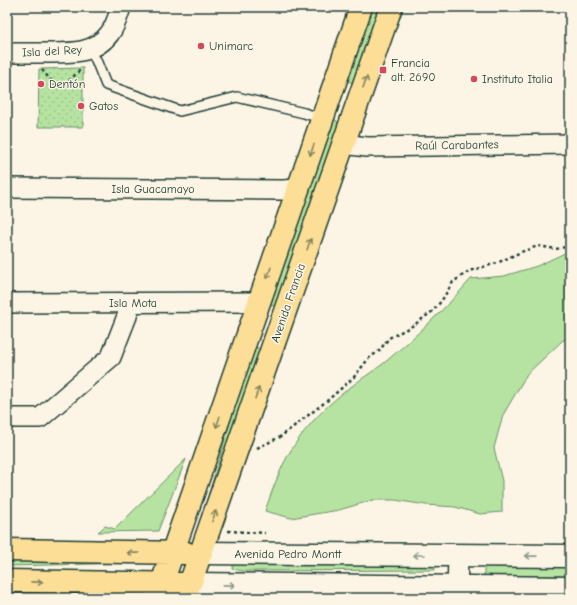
<svg xmlns="http://www.w3.org/2000/svg" width="577" height="605" font-family="'Comic Neue',sans-serif">
	<defs>
		<pattern id="park-dots" width="8" height="8" patternUnits="userSpaceOnUse"><rect width="8" height="8" fill="#b6e3a1"/><path d="M2 2h.1M6 6h.1" fill="none" stroke="#9cc48b" stroke-width="1.8" stroke-linecap="round"/></pattern>
	</defs>
	<rect width="100%" height="100%" fill="#fcf5e5"/>
	<filter id="ink" filterUnits="userSpaceOnUse"><feTurbulence type="fractalNoise" baseFrequency=".025" numOctaves="2"/><feDisplacementMap in="SourceGraphic" scale="8" xChannelSelector="R" yChannelSelector="G"/><feConvolveMatrix kernelMatrix="1 2 1 2 8 2 1 2 1" color-interpolation-filters="sRGB"/></filter>
	<g filter="url(#ink)">
		<path fill="#b6e3a1" stroke="#6a906a" d="M371,7H381L355,83L346,81Z
			M336,120L339,125L276,306L271,305L270,302L332,121Z
			M567,252H570V337L562,341L527,374L503,415L494,448L502,481V512L480,514L455,507L426,505L395,500H373L339,510L291,518L265,511C272,491 281,465 293,447C308,424 329,403 352,386C362,378 374,371 384,363C415,337 445,309 471,279L504,276L537,266Z
			M253,346L262,350L198,529C217,468 234,407 253,346Z
			M186,459L158,531L98,532L105,526L115,529Z
			M7,557L134,563L7,566Z
			M435,562V570L243,571L232,569L234,563Z
			M570,565V576H484V566Z"/>
		<path fill="url(#park-dots)" stroke="#6a906a" d="M83,68V127H38L39,69Z
			M29,587L141,592V598H36Z"/>
		<g fill="none" stroke-linecap="round" stroke-linejoin="round">
			<g stroke="#1f3d34" stroke-width="12">
				<path id="lane" d="M89,49L96,60L106,85L180,111L237,97L304,113L323,119"/>
			</g>
			<g stroke="#1f3d34" stroke-width="22">
				<path id="street" d="M7,53C21,53 34,53 48,53C71,53 95,54 110,33C116,25 118,16 121,7
					M343,144L367,147L570,144
					M7,188L283,190L298,189
					M7,303L259,302
					M7,418H40L111,357L127,316L130,303
					M457,598L458,555"/>
			</g>
			<g stroke="#1f3d34" stroke-width="25">
				<path id="secondary" d="M201,553L570,556
					M156,598L162,583
					M185,598L190,584L570,588"/>
			</g>
			<g stroke="#1f3d34" stroke-width="25">
				<path id="primary" d="M7,550L186,553
					M7,581L190,584L391,7
					M162,583L361,7"/>
			</g>
			<path stroke="#1f3d34" stroke-width="2.5" stroke-dasharray="3 3" stroke-linecap="butt" d="M42,70L56,86L65,85L81,69
				M257,448L280,437L328,400L354,377L369,358L379,351L389,338L414,325L433,311L442,300L453,282L469,271L497,263L521,252L538,246L556,249L570,246
				M228,531L265,533"/>
			<use href="#lane" stroke="#fcf5e5" stroke-width="9"/>
			<use href="#street" stroke="#fcf5e5" stroke-width="19"/>
			<use href="#secondary" stroke="#fcf5e5" stroke-width="22"/>
			<use href="#primary" stroke="#fcde96" stroke-width="22"/>
		</g>
		<defs><path id="oneway-shaft" d="M-6 0H5M1.5-3L5.5 0L1.5 3" fill="none" stroke-width="1.6" stroke-linecap="round" stroke-linejoin="round"/></defs>
		<g stroke="#828560">
			<use href="#oneway-shaft" transform="translate(365 82) rotate(-71)"/>
			<use href="#oneway-shaft" transform="translate(312 150) rotate(109)"/>
			<use href="#oneway-shaft" transform="translate(309 244) rotate(-71)"/>
			<use href="#oneway-shaft" transform="translate(269 273) rotate(109)"/>
			<use href="#oneway-shaft" transform="translate(257 393) rotate(-71)"/>
			<use href="#oneway-shaft" transform="translate(218 422) rotate(109)"/>
			<use href="#oneway-shaft" transform="translate(214 516) rotate(-71)"/>
			<use href="#oneway-shaft" transform="translate(133 553) rotate(-179)"/>
			<use href="#oneway-shaft" transform="translate(37 582) rotate(1)"/>
		</g>
		<g stroke="#8e998c">
			<use href="#oneway-shaft" transform="translate(419 555) rotate(-180)"/>
			<use href="#oneway-shaft" transform="translate(531 556) rotate(-179)"/>
			<use href="#oneway-shaft" transform="translate(229 585) rotate(1)"/>
		</g>
	</g>
	<g fill="#d1495b" stroke="#fcf5e5" stroke-width="1.5">
		<circle cx="201" cy="46" r="4"/>
		<rect x="379" y="66" width="8" height="8" rx="2"/>
		<circle cx="474" cy="79" r="4"/>
		<circle cx="41" cy="84" r="4"/>
		<circle cx="81" cy="106" r="4"/>
	</g>
	<g text-anchor="middle" stroke-width="3" stroke-linejoin="round" paint-order="stroke">
		<g font-size="12" fill="#1f3d34" stroke="#fcf5e5" text-anchor="start">
			<text x="209" y="50">Unimarc</text>
			<text x="391" y="67">Francia<tspan x="391" dy="14">alt. 2690</tspan></text>
			<text x="482" y="83">Instituto Italia</text>
			<text x="49" y="88">Dentón</text>
			<text x="89" y="110">Gatos</text>
		</g>
		<g font-size="12" fill="#1f3d34" stroke="#fcf5e5">
			<text transform="translate(52 51) rotate(-3)" y="4">Isla del Rey</text>
			<text transform="translate(457 145) rotate(-1)" y="4">Raúl Carabantes</text>
			<text x="153" y="193">Isla Guacamayo</text>
			<text x="133" y="307">Isla Mota</text>
			<text transform="translate(288 303) rotate(-71)" y="4">Avenida Francia</text>
			<text x="288" y="558">Avenida Pedro Montt</text>
		</g>
	</g>
	<rect width="577" height="605" fill="none" stroke="#fcf5e5" stroke-width="24"/>
	<rect x="12" y="12" width="553" height="581" fill="none" stroke="#1f3d34" stroke-width="1.5" filter="url(#ink)"/>
</svg>
